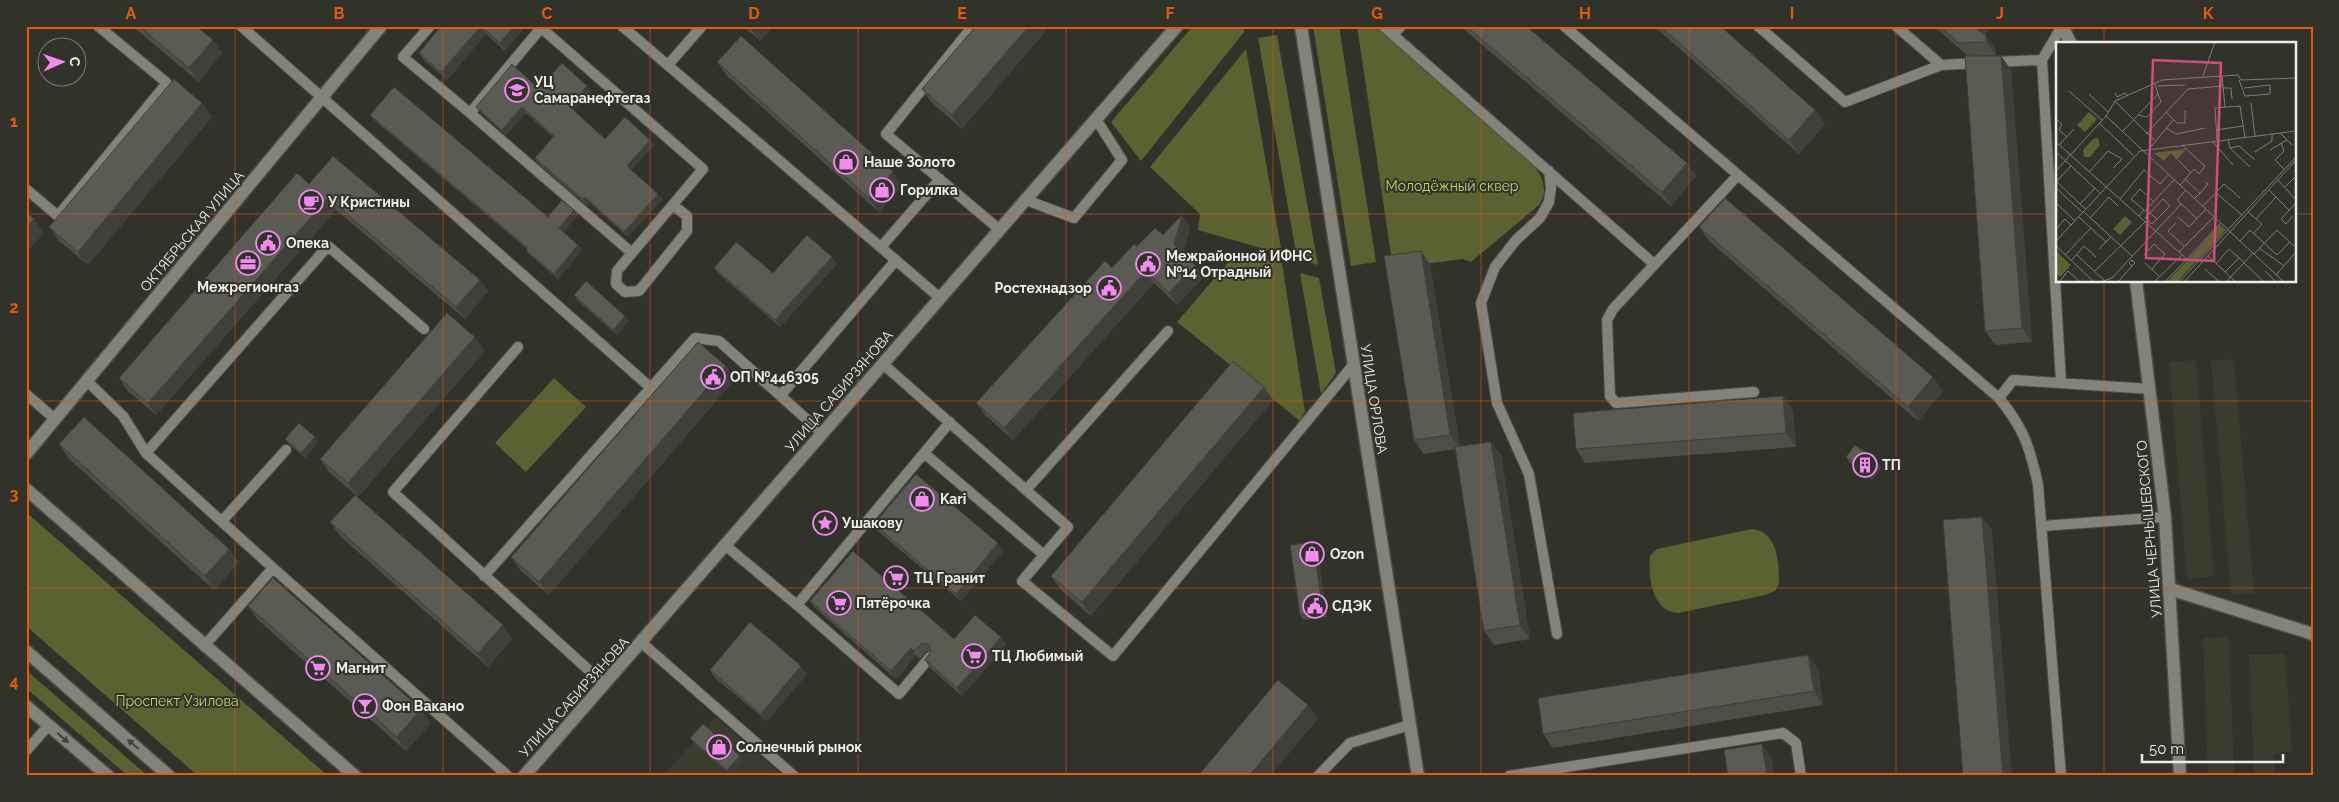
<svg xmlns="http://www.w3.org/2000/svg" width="2339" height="802" font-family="Raleway,sans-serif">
	<rect width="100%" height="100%" fill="#31332b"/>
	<path fill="#3a3d2e" d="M2234,359L2254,593L2231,595L2211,361Z
		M2196,360L2214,576L2187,579L2169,362Z
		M2229,637L2234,776H2208L2203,638Z
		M2285,654L2292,751L2274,754L2275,776H2254L2249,655Z
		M715,717L783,776H664Z"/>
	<path fill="#596230" d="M1193,26H1243L1244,32L1141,161L1111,122Z
		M1313,26H1339L1376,262L1351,266Z
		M1357,26H1376L1531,161C1541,175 1550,189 1539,205L1471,262L1463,259L1393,268Z
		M1277,35L1318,265L1297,258L1258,38Z
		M1246,49L1282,254L1198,230L1200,214L1150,167Z
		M1238,251L1282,263L1305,412L1300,421L1177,322Z
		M1300,273L1319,278L1336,373L1321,394Z
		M554,378L586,407L526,472L495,443Z
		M26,512L328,776H198L26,626Z
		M1752,529C1778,532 1779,562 1779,584L1775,591L1765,595L1678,613C1652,612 1648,577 1650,556L1657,549Z
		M26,670L148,776H128L26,688Z"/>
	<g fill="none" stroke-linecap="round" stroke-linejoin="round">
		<g stroke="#4c4e47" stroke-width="12">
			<path id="lane" d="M241,26L651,388
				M430,26L403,57L470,113
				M539,26L703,169L632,253L470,113L541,28
				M622,26L940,298
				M973,26L886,134L1000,230
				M1383,26L1654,264
				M1564,26L1999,398C2024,429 2029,445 2038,484L2061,776
				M1758,26L1845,102L1941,65
				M1896,26L1941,65L1979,63
				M1393,35L1401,26
				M2042,60L2061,382
				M1993,62L2042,60L2062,26
				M668,65L702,26
				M1549,171L1551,188L1549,202L1540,218L1516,240L1495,267L1481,303L1497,403L1529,474L1557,634
				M1738,175L1613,309L1607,320L1610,396L1616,403L1754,392
				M26,189L58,216L167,83L98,26
				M1026,200L1074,218L1122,160L1096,119
				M881,247L940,179
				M632,253L617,271L616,284L625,292L639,291L687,231V216L673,205
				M518,347L393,492L604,684
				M883,364L1068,527L1022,581L1113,656L1354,364
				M87,381L123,416L146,453L273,568L508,776
				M26,394L55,419
				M781,395L896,260
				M1999,398L2013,380L2150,389
				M146,453L328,246L424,329
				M924,453L1044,555
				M1026,490L1168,331
				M222,521L286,450
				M2042,526L2165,517
				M726,546L797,605L950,422
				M484,576L695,338L719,341L822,433
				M797,605L899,694L930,657
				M642,643L794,776
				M204,646L273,568
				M26,751L49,725
				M1318,776L1350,743L1410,725
				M1509,776L1783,733L1796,743L1801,776"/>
		</g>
		<g stroke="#4c4e47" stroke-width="15">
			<path id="street" d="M1301,26L1418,776
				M2062,26L2071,44
				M2136,281L2165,517L2180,776
				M26,454L381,26
				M26,489L355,776
				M2170,589L2313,634
				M26,651L169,776
				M26,706L108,776
				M524,776L1177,26"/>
		</g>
		<use href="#lane" stroke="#82847a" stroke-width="10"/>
		<use href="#street" stroke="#82847a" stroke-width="12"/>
	</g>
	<path fill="#4d4f47" d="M132,26H196L222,53L199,82Z
		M441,26H521L523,29L505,51L486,34L447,80L424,60L419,53Z
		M743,26H773L760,41Z
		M976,26H1050L962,129L932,103L922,89Z
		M1460,26H1526L1696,176L1671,206Z
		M1654,26H1720L1815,110L1825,124L1799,154Z
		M1934,26H1991V27L1985,35L1996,49V55L1974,56H2001L2011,70L2032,342L1995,345L1985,331L1968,56Z
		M717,62L902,185L879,212L727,76Z
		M539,89L591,91L573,110L605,139L650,140L654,145L631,170L662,199L628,237L589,202L587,205L538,163L535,158L553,137L526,113L506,135L480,112L476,107Z
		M202,103L212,117L88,265L59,241L49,227Z
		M370,115L548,217L574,210L578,215L563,232L582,250L558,279L530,255L526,250L527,249L374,120Z
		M309,184L488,291L465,319L336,210L156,415L127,390L119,378Z
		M1182,215L1190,228L1183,254L1195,265L1204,277L1177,305L1154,283L1013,440L985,415L976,403L1112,268L1137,246L1163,235Z
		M1699,227L1943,391L1918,421L1709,241Z
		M1421,251L1430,264L1460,447L1491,442L1501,455L1530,639L1494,645L1484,631L1455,449L1424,454L1414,440Z
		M837,264L780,327L719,274L714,268L773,273Z
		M574,295L629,321L617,335L578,301Z
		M485,351L358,497L330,473L320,459Z
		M735,379L549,595L521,571L511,557Z
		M1264,387L1273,400L1091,616L1061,590L1051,576Z
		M1783,396L1793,410L1796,447L1585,463L1576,449Z
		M315,437L318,442L305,458L289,444L285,439Z
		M59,444L229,549L239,562L214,590L68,458Z
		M1846,457L1881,468L1872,480L1849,462Z
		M330,522L512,639L488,667L340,536Z
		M874,524L1003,551L961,601L879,532Z
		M1317,547L1327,617L1303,620L1300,615Z
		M810,601L954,639L1006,645L962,696L930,668L925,660L931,651H927L920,659L916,656L896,679L815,608Z
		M248,606L431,723L406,751L258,620Z
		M1808,655L1818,669L1823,705L1553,748L1543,734Z
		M710,670L807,674L767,721L715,678Z
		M690,738L743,761L731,775L694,743Z"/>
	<path fill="#3f403a" d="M481,26L486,34L447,80L441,72Z
		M514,26H521L523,29L505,51L500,43Z
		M751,26H773L760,41L750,27Z
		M1029,26H1050L962,129L952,115Z
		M1973,26H1991V27L1982,38Z
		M1986,36L1996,49V55L1986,42Z
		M213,40L222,53L199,82L189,68Z
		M2001,56L2011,70L2032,342L2022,328Z
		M587,86L591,91L572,111L569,106Z
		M202,103L212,117L88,265L78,252Z
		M522,107L526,113L506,135L502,130Z
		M1815,110L1825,124L1799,154L1789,140Z
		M650,140L654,145L630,171L627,166Z
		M1687,163L1696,176L1671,206L1662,192Z
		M893,172L902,185L879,212L869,198Z
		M658,194L662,199L628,237L624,232Z
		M585,197L589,202L587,205L583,199Z
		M328,198L336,210L156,415L148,403Z
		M574,210L578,215L562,233L559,228Z
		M1182,215L1190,228L1182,257L1174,245Z
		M34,219L44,233L26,253V228Z
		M578,245L582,250L558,279L554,274Z
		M1421,251L1430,264L1460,448L1450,435Z
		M832,257L837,264L780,327L775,320Z
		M1195,265L1204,277L1177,305L1169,293Z
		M1146,271L1154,283L1013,440L1004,428Z
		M480,280L488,291L465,319L456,307Z
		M625,316L629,321L617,335L613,330Z
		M475,337L485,351L358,497L348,483Z
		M726,366L735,379L549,595L539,582Z
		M1933,377L1943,391L1918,421L1908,407Z
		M1264,387L1273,400L1091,616L1082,602Z
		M1783,396L1793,410L1796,447L1786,433Z
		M315,437L318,442L305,458L301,453Z
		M1491,442L1501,455L1530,639L1520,625Z
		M1878,462L1881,468L1872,480L1868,475Z
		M1982,517L1992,530L2012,776H2003Z
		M1313,542L1317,547L1327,617L1323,612Z
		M998,543L1003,551L961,601L956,594Z
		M229,549L239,562L214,590L205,576Z
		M503,625L512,639L488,667L478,653Z
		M1001,637L1006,645L962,696L957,688Z
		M911,648L916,656L896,679L891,671Z
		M1808,655L1818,669L1823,705L1814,691Z
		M801,666L807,674L767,721L761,714Z
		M1308,705L1318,719L1270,776H1249Z
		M421,709L431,723L406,751L397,737Z
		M1762,744L1772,758L1774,776H1767Z
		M740,756L743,761L731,775L727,770Z"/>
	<path fill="#5a5c53" stroke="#3f403a" d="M139,26H196L213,40L189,68Z
		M441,26H514L500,43L481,26L441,72L419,53Z
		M976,26H1029L952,115L922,89Z
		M1466,26H1526L1687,163L1662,192Z
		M1660,26H1720L1815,110L1789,140Z
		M1940,26H1974L1986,36V42L1959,43Z
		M741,36L893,172L869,198L717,62Z
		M1965,56H2001L2022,328L1985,331Z
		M562,63L587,86L569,106L605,139L625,117L650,140L627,166L658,194L624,232L585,197L583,199L535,158L554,136L522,107L502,130L476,107L512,64L539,89Z
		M174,79L202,103L78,252L49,227Z
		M394,87L548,217L562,200L574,210L559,228L578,245L554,274L526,250L528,248L370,115Z
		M333,156L480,280L456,307L328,198L148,403L119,378L297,173L309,184Z
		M1725,198L1933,377L1908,407L1699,227Z
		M26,212L34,219L26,228Z
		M1182,215L1174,245L1195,265L1169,293L1146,271L1004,428L976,403L1105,261L1112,268L1134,244L1137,246L1155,228L1163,235Z
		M807,235L832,257L775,320L714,268L736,242L773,273Z
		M1421,251L1450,435L1414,440L1384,256Z
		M586,281L625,316L613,330L574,295Z
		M447,313L475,337L348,483L320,459Z
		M698,342L726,366L539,582L511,557Z
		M1233,361L1264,387L1082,602L1051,576Z
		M1783,396L1786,433L1576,449L1573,413Z
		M84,417L229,549L205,576L59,444Z
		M299,423L315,437L301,453L285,439Z
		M1491,442L1520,625L1484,631L1455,447Z
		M1855,445L1878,462L1868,475L1846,457Z
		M916,474L998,543L956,594L874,524Z
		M355,495L503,625L478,653L330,522Z
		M1982,517L2003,776H1963L1943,520Z
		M1313,542L1323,612L1300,615L1290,545Z
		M853,551L954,639L975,615L1001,637L957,688L925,660L931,651L929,644L922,643L914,651L911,648L891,671L810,601Z
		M273,578L421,709L397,737L248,606Z
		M750,622L801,666L761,714L710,670Z
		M1808,655L1814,691L1543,734L1538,698Z
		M1278,680L1308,705L1249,776H1198Z
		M703,724L740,756L727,770L690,738Z
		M1762,744L1767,776H1728L1724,750Z"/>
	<defs><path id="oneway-solid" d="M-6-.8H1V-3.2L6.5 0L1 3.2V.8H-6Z" transform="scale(1.25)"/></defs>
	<g fill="#41433b">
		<use href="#oneway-solid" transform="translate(63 738) rotate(41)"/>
		<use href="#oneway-solid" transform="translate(133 744) rotate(-139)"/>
	</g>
	<path fill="none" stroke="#e8590c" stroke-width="1" stroke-opacity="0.55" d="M235,26V776M443,26V776M650,26V776M858,26V776M1066,26V776M1273,26V776M1481,26V776M1689,26V776M1896,26V776M2104,26V44M26,214H2058M2295,214H2313M2104,281V776M26,401H2313M26,588H2313"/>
	<defs>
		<g id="university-ring" transform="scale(1.25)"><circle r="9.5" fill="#31332b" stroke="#f38af2" stroke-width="1.5"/><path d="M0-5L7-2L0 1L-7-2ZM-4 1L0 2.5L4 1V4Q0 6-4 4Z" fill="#f38af2"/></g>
		<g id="shop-ring" transform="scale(1.25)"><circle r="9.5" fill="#31332b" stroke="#f38af2" stroke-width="1.5"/><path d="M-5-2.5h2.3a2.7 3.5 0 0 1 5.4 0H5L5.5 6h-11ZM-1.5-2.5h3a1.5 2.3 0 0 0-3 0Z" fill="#f38af2"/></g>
		<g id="cafe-ring" transform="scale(1.25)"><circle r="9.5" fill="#31332b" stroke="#f38af2" stroke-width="1.5"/><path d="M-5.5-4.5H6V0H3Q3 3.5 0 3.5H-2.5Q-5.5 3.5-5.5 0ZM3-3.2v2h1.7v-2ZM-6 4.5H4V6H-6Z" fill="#f38af2"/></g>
		<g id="civic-ring" transform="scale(1.25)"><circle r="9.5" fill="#31332b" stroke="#f38af2" stroke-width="1.5"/><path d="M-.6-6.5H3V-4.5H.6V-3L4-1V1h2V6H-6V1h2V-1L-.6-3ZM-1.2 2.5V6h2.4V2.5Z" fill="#f38af2"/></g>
		<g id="office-ring" transform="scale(1.25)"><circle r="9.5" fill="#31332b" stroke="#f38af2" stroke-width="1.5"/><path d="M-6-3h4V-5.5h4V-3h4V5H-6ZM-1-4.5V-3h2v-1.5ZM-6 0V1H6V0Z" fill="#f38af2"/></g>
		<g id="building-ring" transform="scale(1.25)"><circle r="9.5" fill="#31332b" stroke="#f38af2" stroke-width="1.5"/><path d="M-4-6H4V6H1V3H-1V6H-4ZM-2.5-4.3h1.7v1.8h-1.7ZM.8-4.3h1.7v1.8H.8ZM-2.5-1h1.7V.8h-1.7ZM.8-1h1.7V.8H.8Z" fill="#f38af2"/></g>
		<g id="sight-ring" transform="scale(1.25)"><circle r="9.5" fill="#31332b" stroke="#f38af2" stroke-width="1.5"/><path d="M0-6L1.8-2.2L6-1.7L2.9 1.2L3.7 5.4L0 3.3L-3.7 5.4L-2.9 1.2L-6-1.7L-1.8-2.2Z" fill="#f38af2"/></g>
		<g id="supermarket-ring" transform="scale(1.25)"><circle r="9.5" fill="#31332b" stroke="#f38af2" stroke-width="1.5"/><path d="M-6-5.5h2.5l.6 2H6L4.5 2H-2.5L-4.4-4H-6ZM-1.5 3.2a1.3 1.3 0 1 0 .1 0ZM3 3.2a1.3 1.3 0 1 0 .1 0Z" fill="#f38af2"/></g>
		<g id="bar-ring" transform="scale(1.25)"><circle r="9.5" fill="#31332b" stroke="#f38af2" stroke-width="1.5"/><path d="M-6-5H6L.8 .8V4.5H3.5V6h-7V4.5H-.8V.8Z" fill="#f38af2"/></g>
	</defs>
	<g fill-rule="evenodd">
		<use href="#university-ring" x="517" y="90"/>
		<use href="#shop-ring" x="846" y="162"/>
		<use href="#shop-ring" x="882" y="190"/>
		<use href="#cafe-ring" x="311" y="202"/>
		<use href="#civic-ring" x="268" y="243"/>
		<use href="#office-ring" x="248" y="263"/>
		<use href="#civic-ring" x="1148" y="264"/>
		<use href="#civic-ring" x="1109" y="288"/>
		<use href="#civic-ring" x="713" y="377"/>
		<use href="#building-ring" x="1865" y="465"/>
		<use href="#shop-ring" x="922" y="499"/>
		<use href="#sight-ring" x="825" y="523"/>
		<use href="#shop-ring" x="1312" y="554"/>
		<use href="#supermarket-ring" x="896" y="578"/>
		<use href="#supermarket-ring" x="839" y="603"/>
		<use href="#civic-ring" x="1315" y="606"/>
		<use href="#supermarket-ring" x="974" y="656"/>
		<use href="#supermarket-ring" x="318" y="668"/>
		<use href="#bar-ring" x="365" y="706"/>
		<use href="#shop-ring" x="719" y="747"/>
	</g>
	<g text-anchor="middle" stroke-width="4" stroke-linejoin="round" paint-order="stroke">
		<g font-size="14" font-weight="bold" fill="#eeefea" stroke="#31332b" text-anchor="start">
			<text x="534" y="87">УЦ<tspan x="534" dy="16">Самаранефтегаз</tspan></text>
			<text x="864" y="167">Наше Золото</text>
			<text x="900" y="195">Горилка</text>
			<text x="328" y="207">У Кристины</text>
			<text x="286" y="248">Опека</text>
			<text x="1166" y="261">Межрайонной ИФНС<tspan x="1166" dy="16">№14 Отрадный</tspan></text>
			<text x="248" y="292" text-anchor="middle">Межрегионгаз</text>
			<text x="1092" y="293" text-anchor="end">Ростехнадзор</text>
			<text x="730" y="382">ОП №446305</text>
			<text x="1882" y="470">ТП</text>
			<text x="940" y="504">Kari</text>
			<text x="842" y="528">Ушакову</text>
			<text x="1330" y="559">Ozon</text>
			<text x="914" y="583">ТЦ Гранит</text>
			<text x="856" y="608">Пятёрочка</text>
			<text x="1332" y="611">СДЭК</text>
			<text x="992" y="661">ТЦ Любимый</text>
			<text x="336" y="673">Магнит</text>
			<text x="382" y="711">Фон Вакано</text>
			<text x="736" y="752">Солнечный рынок</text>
		</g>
		<g font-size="14" fill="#c2d562" stroke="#31332b">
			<text x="1452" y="191">Молодёжный сквер</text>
			<text x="177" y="706">Проспект Узилова</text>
		</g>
		<g font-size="14" fill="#eeefea" stroke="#31332b">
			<text transform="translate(192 231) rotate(-50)" y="5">ОКТЯБРЬСКАЯ УЛИЦА</text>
			<text transform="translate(839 391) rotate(-49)" y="5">УЛИЦА САБИРЗЯНОВА</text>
			<text transform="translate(1374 399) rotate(81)" y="5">УЛИЦА ОРЛОВА</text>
			<text transform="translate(2149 529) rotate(-95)" y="5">УЛИЦА ЧЕРНЫШЕВСКОГО</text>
			<text transform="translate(574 697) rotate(-48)" y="5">УЛИЦА САБИРЗЯНОВА</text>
		</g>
	</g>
	<g transform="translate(2056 42)">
		<rect width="240" height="240" fill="#31332b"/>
		<path d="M33,70L41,77L29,90L21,83ZM42,96L44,103L34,115H28L27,108L37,97ZM130,107L121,118L115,111L108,119L98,111ZM69,174L76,180L64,193L57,187ZM164,183L170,188L121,240H111ZM0,209L15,223L4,235L0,231Z" fill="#596230"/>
		<path fill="none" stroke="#7d7e77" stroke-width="1" d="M147,34L159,0M166,34L169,65M183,38L189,54L214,52V43L188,46M102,44L129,43M167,46H175L176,57M13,49L46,78M59,51L61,55L69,51L71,54M33,52L52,70M59,59L98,98M195,61L199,94M110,70L121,81H129V69M82,73L91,75L105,60L102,52M50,74L228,240M0,77L6,82L3,88L11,95M43,81L78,114M110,86L120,92L149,86M160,88L187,84M67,89L102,52L99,42M224,91L236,103M90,92L132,47L167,44M172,97L174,106L183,104L199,118M161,98L159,66L184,64L189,95M156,99L177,123M0,100L131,217M225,101L228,109L219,118L228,127M3,103L18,87M174,106L194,125M93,107L118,77M214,108L231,98M0,110L44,151M199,110L216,99V92M122,118L135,131M0,129L50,74L59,59L106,38L182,33L185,38L240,36M33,130L52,109L66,117L57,126M129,137L144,151L139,156M222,138L240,158M0,139L24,162M1,139L15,124M124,143L138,127L143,132L149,124L126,103M229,145L240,134M0,146L27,171M130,148L121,158L141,177M213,148L233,168M159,150L186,173M144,151L152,142L149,140M64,157L88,128L104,142L113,132M0,161L19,179M147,164L168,142L184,156M30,167L24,162L39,146M28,170L76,214M88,170L118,138M192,170L206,182L198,191M94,171L101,177L114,164L107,157L89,176L96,182L101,177M83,174L88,168L75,157L84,147L98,160M121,174L133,185L150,167M237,174L230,182L225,177L240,161M23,175L50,200M34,176L53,155L62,164M200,177L220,155M120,181L112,189L129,205M0,187L9,177L15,183M0,199L84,109L240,89M184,199L194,188L221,213L234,200M0,204L38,240M203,206L227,223M43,207L55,195M123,210L158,175M198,212L221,188L240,206M9,213L35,186M21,213L50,240M88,213L98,202L109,212L96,227M152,214L180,240M15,219L28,204L40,215M89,221L103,234M188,221L208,240M160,222L173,207L188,220M149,227L163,240M39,229L89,180M209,229L220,240M169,230L183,216M220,233L240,210M3,240L12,229L24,240M44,240L56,236L125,162M62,240L76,224L79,221L76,218L73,221L76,224M98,240L126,213M109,240L165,181M123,240L240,115M128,240L240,118M170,240L197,211"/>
		<path fill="#cd4e7f" fill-opacity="0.15" stroke="#cd4e7f" stroke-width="2.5" d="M97,18L165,21L158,219L90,216Z"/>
		<rect width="240" height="240" fill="none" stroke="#eeefea" stroke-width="2.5"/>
	</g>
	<rect width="2339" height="802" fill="none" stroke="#31332b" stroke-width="55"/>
	<g transform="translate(62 62) rotate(88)"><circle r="24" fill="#31332b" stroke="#7d7e77"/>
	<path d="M0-4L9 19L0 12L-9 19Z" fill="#f38af2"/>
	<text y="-8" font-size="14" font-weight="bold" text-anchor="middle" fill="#eeefea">С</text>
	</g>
	<path d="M2142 754v8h141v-8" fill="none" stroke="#eeefea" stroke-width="2.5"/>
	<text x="2149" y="754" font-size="15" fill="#eeefea" stroke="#31332b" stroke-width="4" paint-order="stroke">50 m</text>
	<rect x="28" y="28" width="2284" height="746" fill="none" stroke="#e8590c" stroke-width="2"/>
	<g font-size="16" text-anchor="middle" font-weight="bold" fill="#e8590c">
		<text x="131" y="19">A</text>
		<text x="339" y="19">B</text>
		<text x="547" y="19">C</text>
		<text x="754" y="19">D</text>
		<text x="962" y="19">E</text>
		<text x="1170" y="19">F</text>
		<text x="1377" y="19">G</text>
		<text x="1585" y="19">H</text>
		<text x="1792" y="19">I</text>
		<text x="2000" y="19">J</text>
		<text x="2208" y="19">K</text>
		<text x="14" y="127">1</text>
		<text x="14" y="313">2</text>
		<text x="14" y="500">3</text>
		<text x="14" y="687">4</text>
	</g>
</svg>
